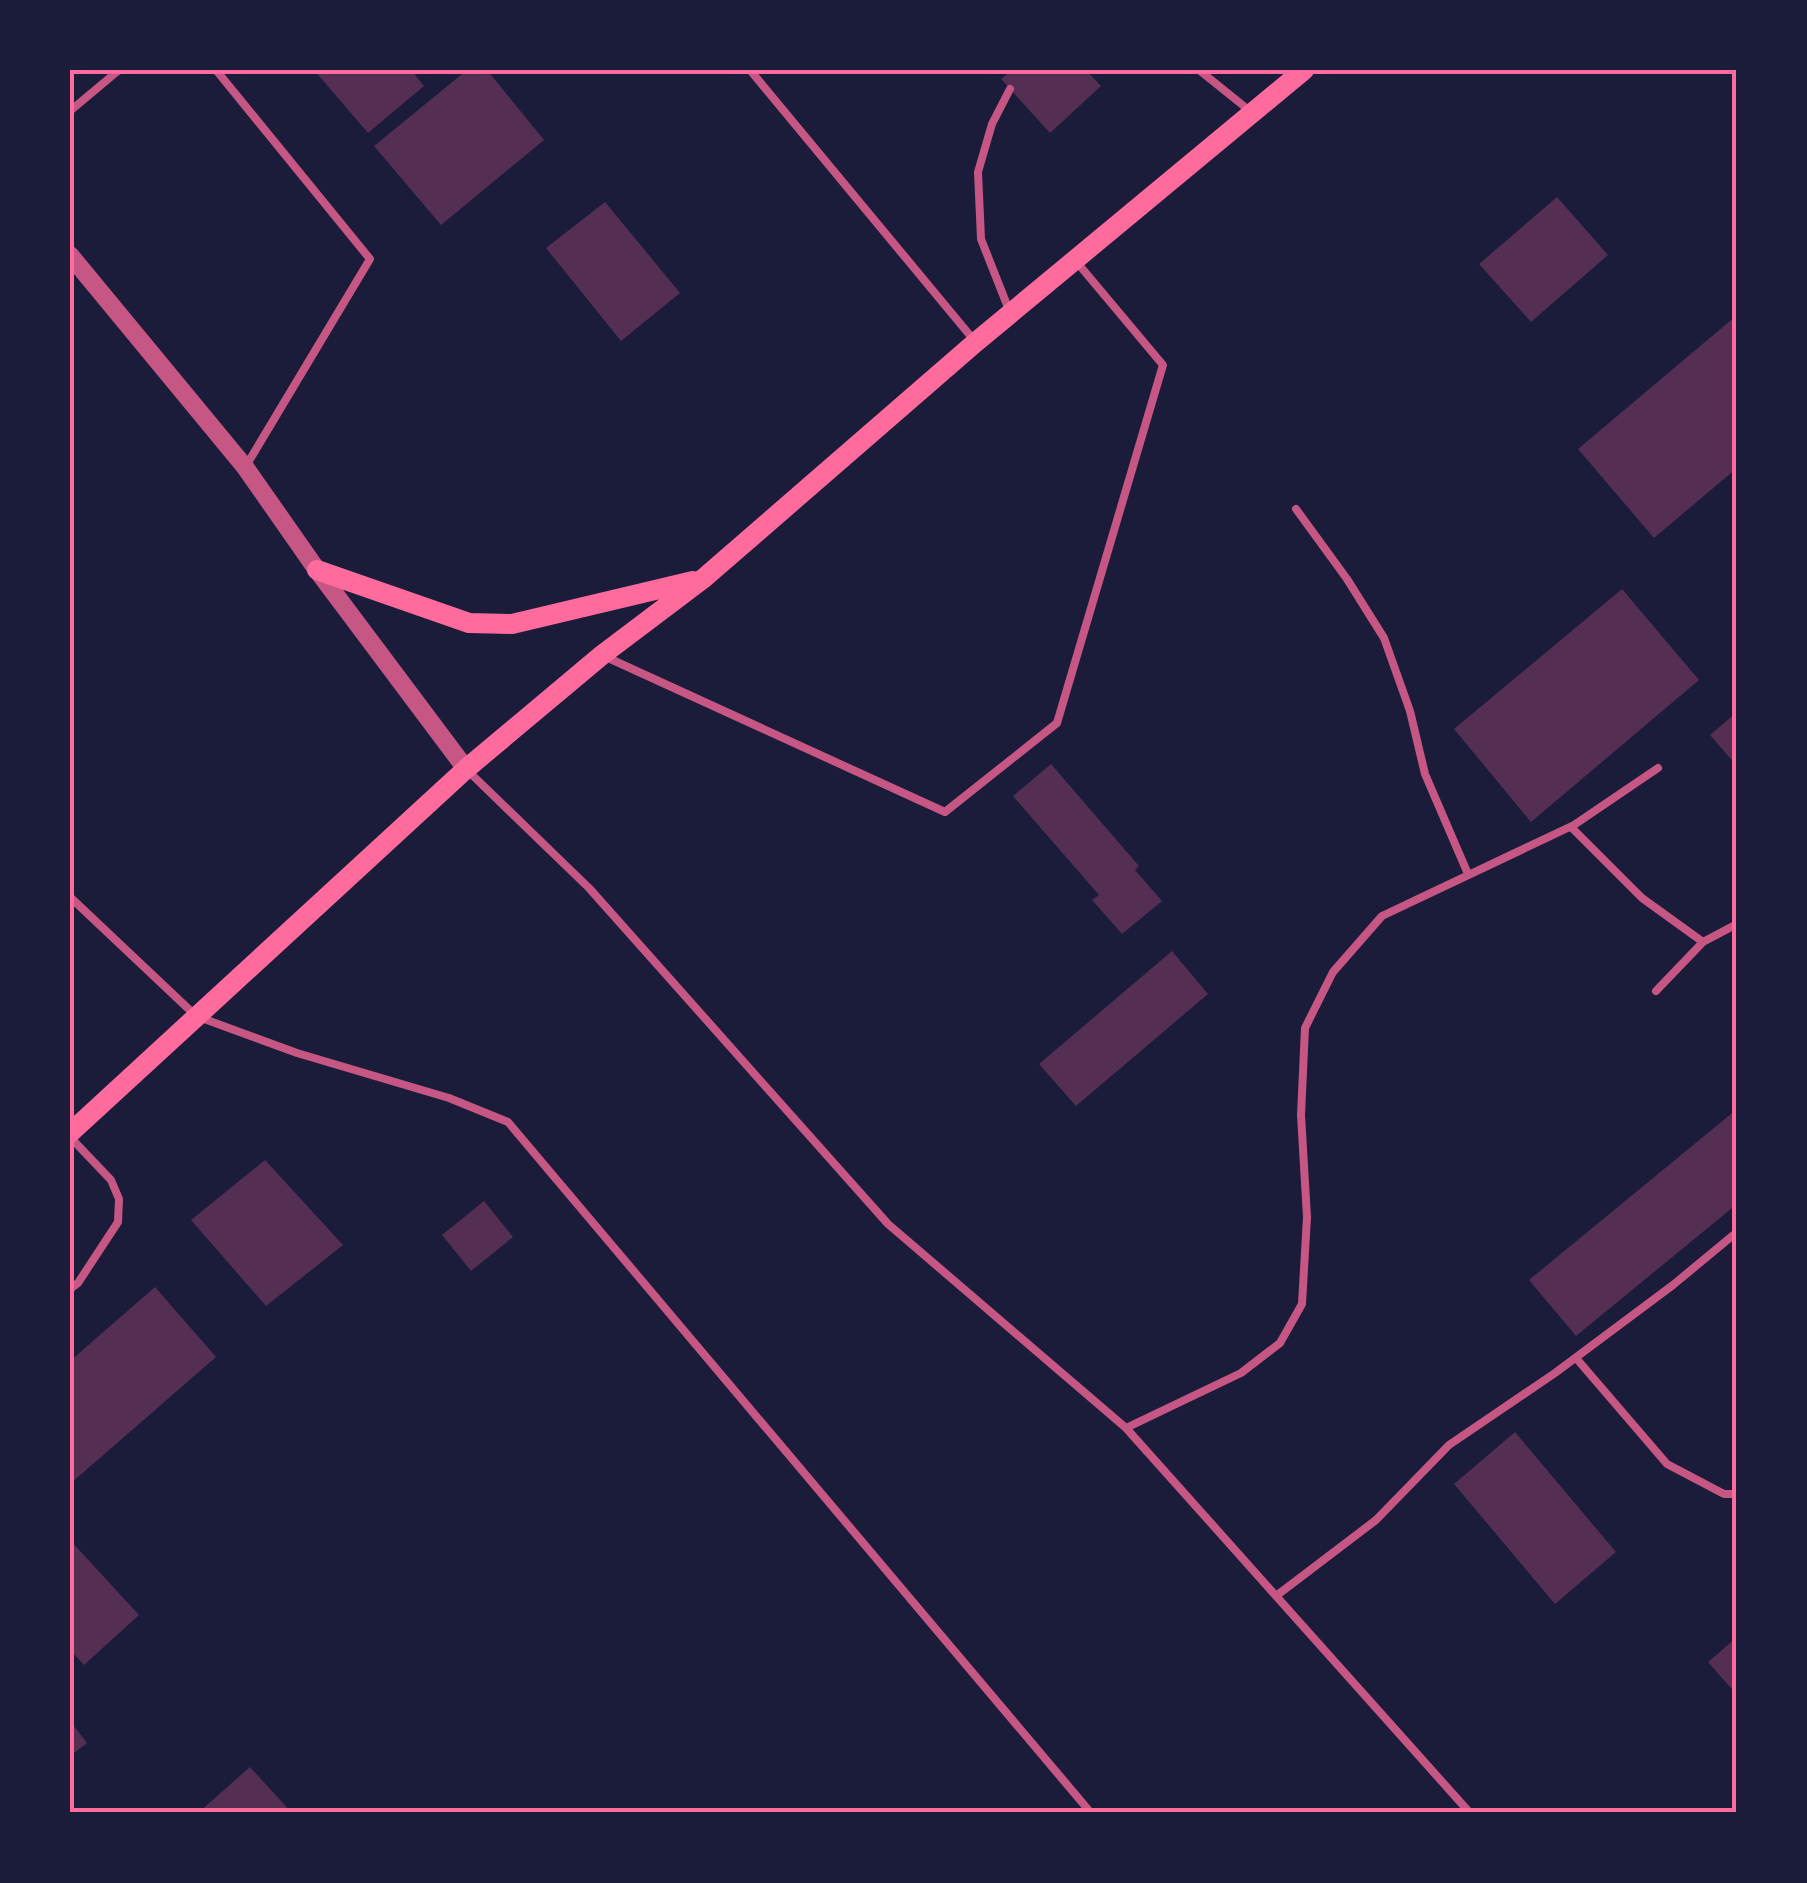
<svg xmlns="http://www.w3.org/2000/svg" width="1807" height="1883" font-family="'IBM Plex Serif',serif">
	<rect width="100%" height="100%" fill="#1b1b3a"/>
	<path fill="#542f53" d="M314,70H411L424,86L368,133Z
		M467,70H487L544,140L441,225L374,146Z
		M1009,70H1086L1101,86L1050,133L1001,79L1010,72Z
		M1557,197L1608,255L1531,322L1479,264Z
		M605,202L680,293L621,341L546,248Z
		M1737,315V468L1654,538L1578,449Z
		M1622,589L1699,680L1531,822L1454,729Z
		M1737,712V766L1710,735Z
		M1051,764L1139,866L1135,870L1162,901L1122,934L1092,900L1099,895L1013,796Z
		M1172,951L1208,994L1076,1106L1039,1064Z
		M1737,1109V1204L1576,1336L1529,1280Z
		M265,1160L343,1245L266,1306L191,1220Z
		M484,1201L513,1237L471,1271L442,1235Z
		M155,1287L216,1357L70,1484V1361Z
		M1515,1432L1616,1552L1555,1604L1454,1484Z
		M70,1540L139,1615L84,1665L70,1650Z
		M1737,1637V1695L1708,1662Z
		M70,1721L87,1743L70,1756Z
		M250,1767L292,1813H198Z"/>
	<g fill="none" stroke-linecap="round" stroke-linejoin="round">
		<path stroke="#c65784" stroke-width="8" d="M216,70L370,259L246,466
			M750,70L973,339
			M1199,70L1250,111
			M70,111L119,70
			M1009,310L981,239L978,172L992,124L1010,89
			M1296,509L1347,579L1384,638L1410,711L1425,774L1468,874
			M1737,619V618
			M606,657L945,812L1057,723L1163,365L1075,260
			M466,769L589,888L888,1224L1126,1428L1470,1813
			M1571,827L1642,898L1703,942
			M70,897L196,1016L297,1053L449,1098L508,1122L1091,1813
			M1656,991L1703,942L1737,924
			M70,1137L111,1180L119,1199L118,1222L78,1283L70,1289
			M1576,1358L1667,1464L1724,1494H1737
			M1126,1428L1241,1373L1280,1343L1302,1304L1307,1217L1301,1115L1305,1028L1333,972L1382,916L1574,825L1658,768
			M1276,1596L1376,1520L1449,1445L1555,1373L1673,1285L1737,1232"/>
		<path stroke="#c65784" stroke-width="18" d="M70,255L245,467L317,570L466,769"/>
		<path stroke="#ff6b9d" stroke-width="20" d="M317,570L469,623L512,624L693,581
			M70,1133L466,769L602,655L704,578L976,342L1304,70"/>
	</g>
	<rect width="1807" height="1883" fill="none" stroke="#1b1b3a" stroke-width="145"/>
	<rect x="72" y="72" width="1662" height="1738" fill="none" stroke="#ff6b9d" stroke-width="4"/>
</svg>
